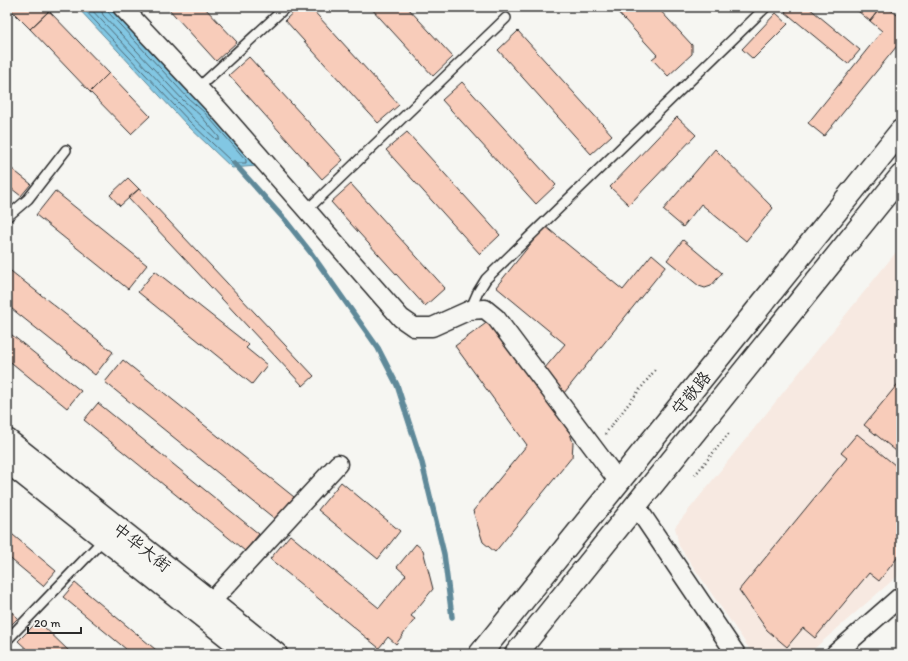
<svg xmlns="http://www.w3.org/2000/svg" width="908" height="661" font-family="Itim,'LXGW WenKai TC',sans-serif">
	<rect width="100%" height="100%" fill="#f6f6f2"/>
	<filter id="ink" filterUnits="userSpaceOnUse"><feTurbulence type="fractalNoise" baseFrequency=".025" numOctaves="2"/><feDisplacementMap in="SourceGraphic" scale="8" xChannelSelector="R" yChannelSelector="G"/><feConvolveMatrix kernelMatrix="1 2 1 2 8 2 1 2 1" color-interpolation-filters="sRGB"/></filter>
	<g filter="url(#ink)">
		<path fill="#f7e9e1" d="M901,246V573L808,654H753L679,546L675,527Z"/>
		<path fill="#82c7e3" stroke="#5f8999" d="M77,7H108L191,95L207,109L257,166L232,168L187,125Z"/>
		<g fill="none" stroke-linecap="round" stroke-linejoin="round">
			<path stroke="#4e6975" stroke-width="1" d="M82,7L190,122L233,163H246V160L204,112L188,98L107,11L105,7
				M89,7L194,119L216,139H219V137L201,116L184,101L103,15L100,7"/>
			<path stroke="#5f8999" stroke-width="5.5" d="M234,163L285,220L311,253L378,348L397,385L422,463L444,554L452,617"/>
		</g>
		<path fill="#f8ccba" stroke="#2b2b2b" d="M8,7H45L49,11L30,29Z
			M167,7H204L237,42L216,61Z
			M299,7H310L399,105L378,123L285,20Z
			M370,7H407L453,57L433,76Z
			M613,7H657L692,45V54L668,76L652,59L657,55Z
			M789,7H808L860,50L848,64L785,12Z
			M853,7H881L870,21Z
			M881,7H887L901,18V41L824,136L808,123L882,31L870,21Z
			M49,11L109,73L90,92L30,29Z
			M776,13L788,24L753,59L742,49Z
			M518,31L612,135L591,154L498,50Z
			M249,57L343,160L322,179L229,75Z
			M109,73L150,116L131,134L90,92Z
			M462,82L556,185L536,204L442,100Z
			M677,117L696,135L629,205L610,187Z
			M407,132L500,235L480,254L386,150Z
			M715,149L773,208L746,241L701,204L683,227L663,210Z
			M7,165L31,184L21,196L7,185Z
			M128,178L139,189L120,206L110,195Z
			M351,184L445,288L425,306L331,202Z
			M139,189L314,376L303,386L128,198Z
			M55,191L147,265L128,289L36,215Z
			M545,226L623,290L652,254L666,266L564,393L544,369L565,344L496,287Z
			M683,240L722,273L711,286L705,288L699,286L667,260Z
			M7,268L113,352L95,375L7,305Z
			M155,271L249,345L246,348L267,365L252,384L138,292Z
			M489,321L570,433L573,443L572,457L495,552L483,542L473,511L527,445L455,346Z
			M7,331L81,391L67,408L7,359Z
			M123,360L294,497L275,519L105,382Z
			M901,380V455L864,425Z
			M98,403L259,534L245,551L84,420Z
			M857,434L901,470V553L879,581L869,573L815,638L803,628L787,647L767,630L739,590L847,458L841,453Z
			M341,482L400,531L378,559L318,510Z
			M7,530L56,571L43,586L7,556L9,552L7,550Z
			M290,535L379,608L406,575L397,567L416,544L423,550L433,589L411,616L415,619L396,644L388,637L379,648L270,559Z
			M75,583L161,654H132L63,597Z
			M7,608L18,618L7,629Z
			M38,621L72,654H32L18,641Z"/>
		<g fill="none" stroke-linecap="round" stroke-linejoin="round">
			<g stroke="#2b2b2b" stroke-width="12">
				<path id="service" d="M198,88L286,7
					M307,210L506,18
					M7,217L28,199L66,150
					M470,310L478,292L486,279L766,7
					M7,640L105,538"/>
			</g>
			<g stroke="#2b2b2b" stroke-width="21">
				<path id="minor" d="M122,7L219,110L401,318L414,327H432L470,310L485,309L496,318L619,482
					M636,506L736,654
					M211,602L338,464
					M835,654L901,596"/>
			</g>
			<g stroke="#2b2b2b" stroke-width="25">
				<path id="tertiary" d="M7,440L276,654
					M7,461L250,654"/>
			</g>
			<g stroke="#2b2b2b" stroke-width="25">
				<path id="secondary" d="M480,654L901,131
					M516,654L901,176"/>
			</g>
			<path stroke="#2b2b2b" stroke-width="2.5" stroke-dasharray="1 3" stroke-linecap="butt" d="M605,434L655,370
				M695,475L730,432"/>
			<use href="#service" stroke="#f6f6f2" stroke-width="9"/>
			<use href="#minor" stroke="#f6f6f2" stroke-width="18"/>
			<use href="#tertiary" stroke="#f6f6f2" stroke-width="22"/>
			<use href="#secondary" stroke="#f6f6f2" stroke-width="22"/>
		</g>
	</g>
	<g text-anchor="middle" stroke-width="3" stroke-linejoin="round" paint-order="stroke">
		<g font-size="17" fill="#2b2b2b" stroke="#f6f6f2">
			<text transform="translate(691 393) rotate(-51)" y="6">守敬路</text>
			<text transform="translate(142 547) rotate(38)" y="6">中华大街</text>
		</g>
	</g>
	<rect width="908" height="661" fill="none" stroke="#f6f6f2" stroke-width="24"/>
	<rect x="12" y="12" width="884" height="637" fill="none" stroke="#2b2b2b" stroke-width="1.5" filter="url(#ink)"/>
	<path d="M28 627v6h53v-6" fill="none" stroke="#2b2b2b" stroke-width="2"/>
	<text x="34" y="627" font-size="12" fill="#2b2b2b" stroke="#f6f6f2" stroke-width="3" paint-order="stroke">20 m</text>
</svg>
